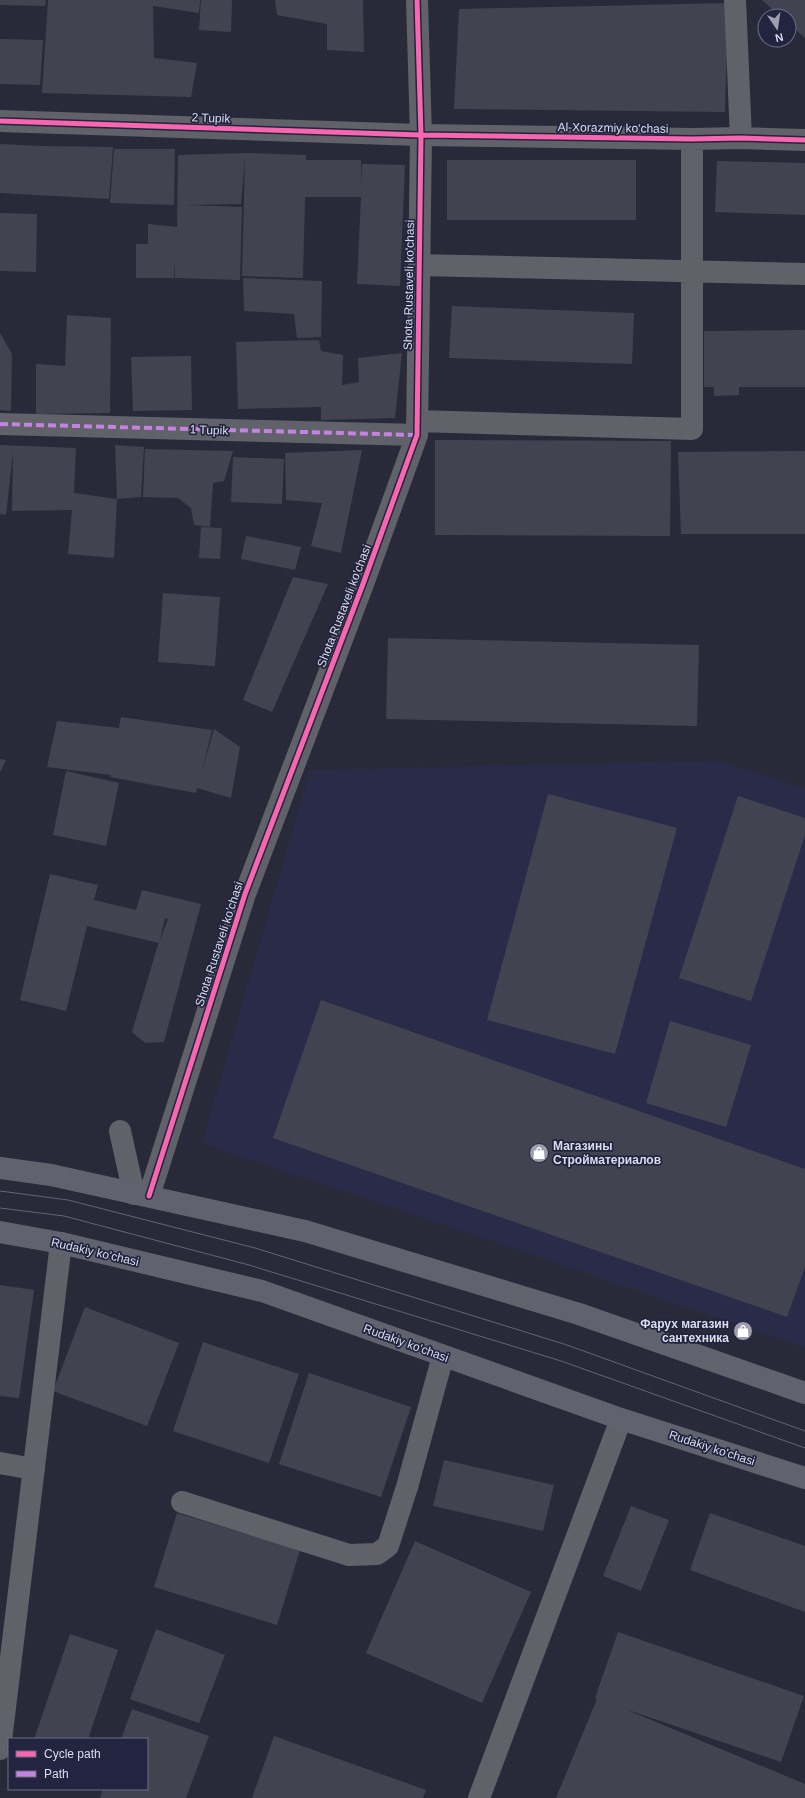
<svg xmlns="http://www.w3.org/2000/svg" width="805" height="1798" viewBox="0 0 805 1798" font-family="Arial,sans-serif">
  <rect width="100%" height="100%" fill="#292a39"/>
  <path fill="#2a2b49" d="M 717,761 L 805,788 L 805,1347 L 202,1143 L 310,770 Z"/>
  <path fill="#424350" d="M 0,0 L 46,0 L 45,6 L 0,5 Z
    M 48,0 L 200,0 L 199,13 L 153,6 L 154,58 L 197,63 L 191,97 L 42,93 Z
    M 201,0 L 232,0 L 231,32 L 199,30 Z
    M 275,0 L 363,0 L 364,52 L 327,50 L 327,24 L 277,15 Z
    M 762,0 L 805,0 L 805,38 L 789,24 L 789,16 L 780,16 Z
    M 728,3 L 725,112 L 454,109 L 459,9 Z
    M 0,39 L 43,40 L 40,85 L 0,84 Z
    M 0,144 L 41,146 L 113,147 L 109,199 L 0,193 Z
    M 114,149 L 175,149 L 174,205 L 110,203 Z
    M 246,153 L 306,155 L 306,160 L 361,160 L 361,186 L 362,164 L 405,165 L 400,286 L 357,284 L 361,197 L 305,197 L 303,278 L 242,276 L 245,158 L 241,204 L 186,205 L 242,207 L 240,280 L 175,278 L 175,258 L 174,278 L 136,278 L 136,244 L 148,244 L 148,224 L 177,227 L 178,155 Z
    M 447,160 L 636,160 L 636,220 L 447,220 Z
    M 717,161 L 805,163 L 805,215 L 715,212 Z
    M 0,213 L 37,214 L 36,272 L 0,271 Z
    M 243,278 L 322,281 L 321,337 L 297,338 L 294,314 L 244,311 Z
    M 452,306 L 634,313 L 632,364 L 449,358 Z
    M 67,315 L 111,318 L 110,413 L 36,414 L 36,364 L 65,366 Z
    M 805,330 L 805,387 L 739,387 L 739,395 L 714,396 L 714,387 L 704,387 L 704,331 Z
    M 0,333 L 12,354 L 11,411 L 0,410 Z
    M 319,340 L 321,351 L 343,355 L 342,385 L 359,382 L 358,358 L 402,353 L 395,418 L 321,420 L 321,407 L 238,409 L 236,342 Z
    M 191,356 L 192,410 L 133,411 L 131,357 Z
    M 435,440 L 671,441 L 670,536 L 435,535 Z
    M 0,445 L 76,448 L 74,493 L 117,499 L 114,558 L 68,554 L 72,510 L 12,511 L 13,452 L 6,515 L 0,514 Z
    M 115,445 L 144,447 L 141,497 L 117,499 Z
    M 145,449 L 233,451 L 224,481 L 213,483 L 210,527 L 194,525 L 191,508 L 178,498 L 143,497 Z
    M 362,450 L 341,553 L 311,546 L 322,503 L 286,500 L 285,453 Z
    M 805,451 L 805,534 L 681,534 L 678,452 Z
    M 233,457 L 284,459 L 282,504 L 231,502 Z
    M 201,527 L 222,528 L 220,559 L 199,558 Z
    M 246,536 L 301,547 L 295,570 L 241,559 Z
    M 293,577 L 328,584 L 272,712 L 243,700 Z
    M 163,593 L 220,597 L 215,666 L 158,662 Z
    M 388,638 L 699,645 L 697,726 L 386,719 Z
    M 121,717 L 212,730 L 201,775 L 214,729 L 240,747 L 231,798 L 197,788 L 196,793 L 110,777 L 111,775 L 47,767 L 57,721 L 119,728 Z
    M 0,759 L 6,760 L 0,772 Z
    M 66,771 L 119,783 L 106,846 L 53,835 Z
    M 548,794 L 677,828 L 615,1054 L 487,1020 Z
    M 738,796 L 805,818 L 805,835 L 751,1001 L 679,978 Z
    M 50,874 L 98,885 L 94,900 L 136,910 L 142,890 L 201,904 L 164,1042 L 145,1043 L 132,1032 L 157,948 L 168,919 L 165,918 L 159,943 L 87,926 L 66,1011 L 20,1000 Z
    M 321,1000 L 805,1169 L 805,1267 L 787,1317 L 273,1138 Z
    M 670,1021 L 751,1045 L 726,1127 L 646,1103 Z
    M 0,1285 L 34,1290 L 19,1398 L 0,1396 Z
    M 85,1307 L 179,1343 L 147,1426 L 53,1391 Z
    M 203,1342 L 299,1374 L 269,1463 L 173,1431 Z
    M 309,1373 L 411,1407 L 381,1497 L 279,1464 Z
    M 444,1460 L 554,1485 L 543,1531 L 433,1506 Z
    M 631,1506 L 669,1520 L 641,1591 L 603,1576 Z
    M 177,1513 L 300,1550 L 277,1625 L 154,1587 Z
    M 710,1513 L 805,1546 L 805,1612 L 690,1570 Z
    M 415,1541 L 531,1592 L 482,1703 L 366,1653 Z
    M 156,1629 L 225,1655 L 199,1723 L 130,1699 Z
    M 618,1632 L 804,1696 L 781,1762 L 625,1709 L 805,1784 L 805,1798 L 556,1798 L 597,1699 L 595,1698 Z
    M 70,1634 L 118,1650 L 88,1739 L 34,1739 Z
    M 132,1709 L 209,1736 L 186,1798 L 100,1798 L 103,1789 L 147,1789 L 147,1739 L 121,1739 Z
    M 274,1736 L 426,1790 L 423,1798 L 252,1798 Z"/>
  <g fill="none" stroke-linecap="round" stroke-linejoin="round">
    <path stroke="#606169" stroke-width="22" d="M 735,0 L 741,138
      M 0,121 L 421,135 L 692,139 L 741,138 L 805,140
      M 419,265 L 805,274
      M 417,421 L 692,429 L 692,139
      M 0,424 L 417,435
      M 120,1131 L 134,1194
      M 149,1196 L 245,894 L 363,584 L 417,435 L 421,135 L 417,0
      M 0,1463 L 34,1469
      M 182,1502 L 349,1555 L 377,1554 L 388,1546 L 407,1487 L 443,1356
      M 0,1749 L 61,1243
      M 479,1798 L 621,1419"/>
    <path stroke="#60626d" stroke-width="22" d="M 0,1168 L 51,1175 L 305,1231 L 579,1314 L 805,1393
      M 0,1232 L 61,1243 L 262,1291 L 621,1419 L 805,1478"/>
    <path stroke="#64656e" stroke-width="1" d="M 0,1191 L 68,1200 L 255,1248 L 567,1345 L 805,1431
      M 0,1208 L 64,1216 L 249,1265 L 561,1361 L 805,1448"/>
    <path stroke="#c483df" stroke-width="4" stroke-dasharray="8 4" stroke-linecap="butt" d="M 0,424 L 417,435"/>
    <defs>
      <path id="cycleway" d="M 0,121 L 421,135 L 692,139 L 741,138 L 805,140
        M 149,1196 L 245,894 L 363,584 L 417,435 L 421,135 L 417,0"/>
    </defs>
    <use href="#cycleway" stroke="#23243f" stroke-width="8"/>
    <use href="#cycleway" stroke="#f766af" stroke-width="5"/>
  </g>
  <defs>
    <symbol id="shop-disc" viewBox="-11 -11 22 22"><circle r="9.5" fill="#9d9eaf" stroke="#23243f"/><path d="M-5-2.5h2.3a2.7 3.5 0 0 1 5.4 0H5L5.5 6h-11ZM-1.5-2.5h3a1.5 2.3 0 0 0-3 0Z" fill="#fff"/></symbol>
  </defs>
  <g fill-rule="evenodd">
    <use href="#shop-disc" x="528" y="1142" width="22" height="22"/>
    <use href="#shop-disc" x="732" y="1320" width="22" height="22"/>
  </g>
  <g text-anchor="middle" dominant-baseline="central" stroke-width="3.5" stroke-linejoin="round" paint-order="stroke">
    <g font-size="12" fill="#dbddef" stroke="#23243f">
      <text transform="translate(211 118) rotate(2)">2 Tupik</text>
      <text transform="translate(613 128) rotate(1)">Al-Xorazmiy ko'chasi</text>
      <text transform="translate(409 285) rotate(-89)">Shota Rustaveli ko'chasi</text>
      <text transform="translate(209 430) rotate(2)">1 Tupik</text>
      <text transform="translate(344 606) rotate(-69)">Shota Rustaveli ko'chasi</text>
      <text transform="translate(219 944) rotate(-72)">Shota Rustaveli ko'chasi</text>
      <text transform="translate(95 1252) rotate(13)">Rudakiy ko'chasi</text>
      <text transform="translate(406 1343) rotate(20)">Rudakiy ko'chasi</text>
      <text transform="translate(712 1448) rotate(18)">Rudakiy ko'chasi</text>
    </g>
    <g font-size="12" font-weight="bold" fill="#dbddef" stroke="#23243f" text-anchor="start">
      <text x="553" y="1146">Магазины<tspan x="553" dy="14">Стройматериалов</tspan></text>
      <text x="729" y="1324" text-anchor="end">Фарух магазин<tspan x="729" dy="14">сантехника</tspan></text>
    </g>
  </g>
  <rect x="8" y="1738" width="140" height="52" fill="#23243f" stroke="#6d6e85"/>
  <rect x="16" y="1751" width="20" height="6" fill="#f766af" stroke="#6d6e85"/>
  <text x="44" y="1758" font-size="12" fill="#dbddef">Cycle path</text>
  <rect x="16" y="1771" width="20" height="6" fill="#c483df" stroke="#6d6e85"/>
  <text x="44" y="1778" font-size="12" fill="#dbddef">Path</text>
  <g transform="translate(777 28) rotate(167)"><circle r="19" fill="#23243f" stroke="#6d6e85"/>
  <path d="M0-3L7 15L0 10L-7 15Z" fill="#9d9eaf"/>
  <text y="-6" font-size="11" font-weight="bold" text-anchor="middle" fill="#dbddef">N</text>
  </g>
</svg>
